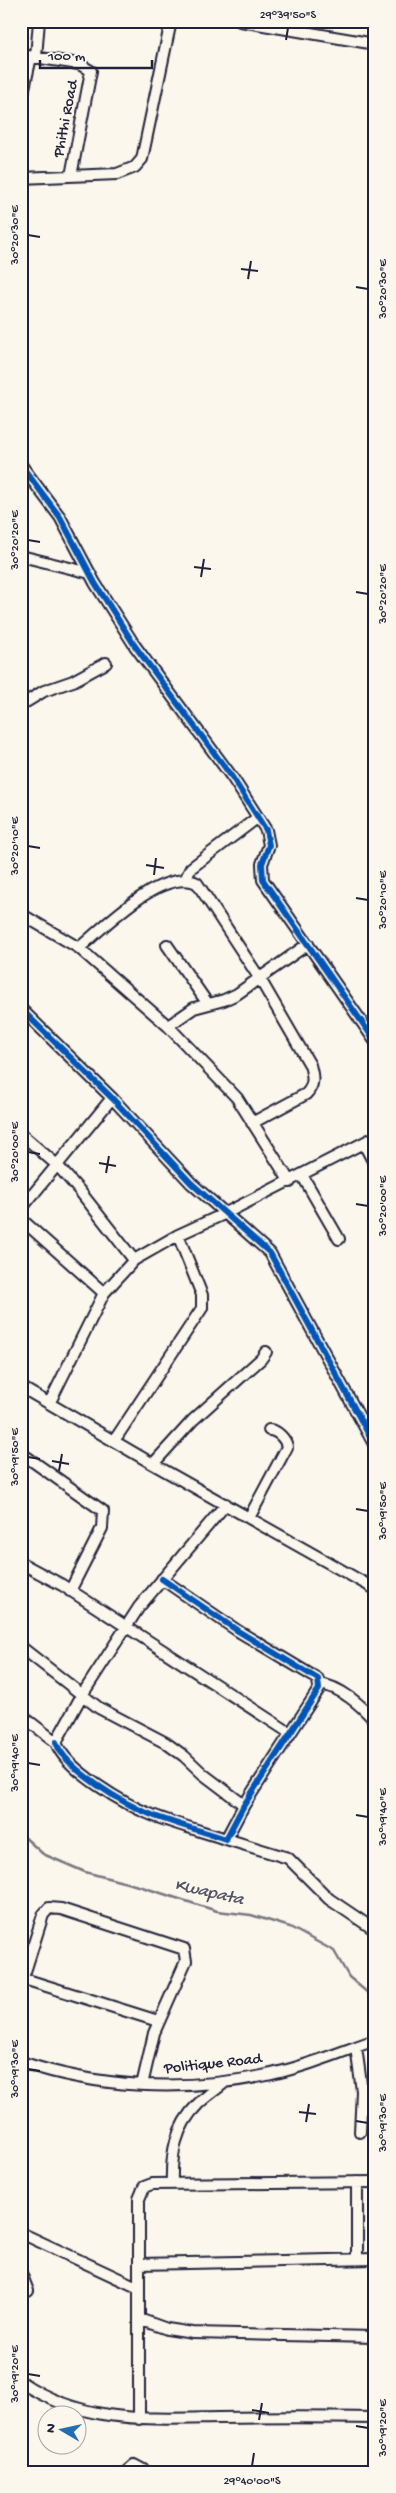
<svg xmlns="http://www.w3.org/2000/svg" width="396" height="2493" viewBox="0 0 396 2493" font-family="'Gochi Hand',sans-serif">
  <rect width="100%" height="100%" fill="#fbf7ec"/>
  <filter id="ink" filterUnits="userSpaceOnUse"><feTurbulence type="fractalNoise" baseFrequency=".02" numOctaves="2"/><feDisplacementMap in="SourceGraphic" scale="10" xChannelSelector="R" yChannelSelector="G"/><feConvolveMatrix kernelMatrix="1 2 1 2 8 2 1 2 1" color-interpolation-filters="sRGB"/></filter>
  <g filter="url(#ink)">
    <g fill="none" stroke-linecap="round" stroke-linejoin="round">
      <path stroke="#787681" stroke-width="2.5" d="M 21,1834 L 43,1854 L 85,1872 L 142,1887 L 217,1911 L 251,1915 L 290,1927 L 334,1951 L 349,1977 L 375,1999"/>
      <defs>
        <path id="minor" d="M 240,21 L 375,44
          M 21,55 L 79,64 L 91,71 L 71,176
          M 36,57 L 39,21
          M 21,102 L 31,57
          M 21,178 L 117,174 L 135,167 L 142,159 L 171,21
          M 21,465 L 60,517 L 95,583 L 135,646 L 232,777 L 266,830 L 269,845 L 262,864 L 263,880 L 375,1041
          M 21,556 L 90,573
          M 21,705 L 44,691 L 73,681 L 106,663
          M 185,880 L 191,868 L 257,818
          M 21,914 L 79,948 L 168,1026 L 237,1098 L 290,1182
          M 167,945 L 208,1004
          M 79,948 C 104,927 162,867 197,883 L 260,979 L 310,1065 C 313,1076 315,1085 306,1094 L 252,1123
          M 21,1009 L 112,1098 L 191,1183 L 270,1253 L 375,1446
          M 168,1026 L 194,1008 L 224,1000 L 237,994 L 308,944
          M 21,1134 L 57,1165 L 79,1190 L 134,1260
          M 364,1144 L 375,1165
          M 302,1175 L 339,1239
          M 21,1209 L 112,1098
          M 21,1219 L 104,1293
          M 21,1387 L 153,1464 L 375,1589
          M 50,1402 L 104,1293 L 134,1260 L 178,1235 L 224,1214 L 375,1137
          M 114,1441 L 202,1308 L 202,1295 L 178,1235
          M 21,1453 L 103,1511 L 102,1528 L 70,1591
          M 153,1464 L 193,1420 L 261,1359 L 266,1352
          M 249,1518 L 287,1447 C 286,1439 277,1430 269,1430
          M 21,1563 L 62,1585 L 290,1733
          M 21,1647 L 99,1708 L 166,1743 L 184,1756 L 203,1774 L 244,1805
          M 319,1684 C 340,1686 362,1706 375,1721
          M 21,1715 L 56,1742 L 82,1695 L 139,1607 L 226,1504
          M 56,1742 C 65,1770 126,1805 152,1815 C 176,1824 201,1831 226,1839 L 244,1805 L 319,1689 L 318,1679 L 238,1631 L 162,1579
          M 226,1839 L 288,1858 L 329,1899 L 375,1930
          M 21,1978 L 158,2021
          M 23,1978 L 43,1915 L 49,1908 L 61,1909 L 184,1949 L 186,1961 L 154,2033 L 142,2085
          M 356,2047 L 362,2091 L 360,2132
          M 21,2062 C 98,2088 182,2092 262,2076 C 300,2069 338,2053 375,2040
          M 357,2182 L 357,2259
          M 172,2184 C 171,2154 175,2127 198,2104 C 206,2096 216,2090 225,2082
          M 21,2233 L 139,2288
          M 139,2264 L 375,2259
          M 21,2273 L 28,2291
          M 139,2319 L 167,2329 L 193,2333 L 375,2337
          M 21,2382 C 83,2424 149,2419 219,2418 C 271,2417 323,2417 375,2418
          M 139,2419 L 139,2199 L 144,2187 L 152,2184 L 375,2182
          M 126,2472 L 134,2465 L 147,2472"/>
      </defs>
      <use href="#minor" stroke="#22223b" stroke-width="14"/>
      <use href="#minor" stroke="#fbf7ec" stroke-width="10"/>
      <defs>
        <path id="cycleway" d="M 21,465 L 60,517 L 95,583 L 135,646 L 232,777 L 266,830 L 269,845 L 262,864 L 263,880 L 375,1041
          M 21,1009 L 112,1098 L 191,1183 L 270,1253 L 375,1446
          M 56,1742 C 65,1770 126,1805 152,1815 C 176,1824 201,1831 226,1839 L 244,1805 L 319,1689 L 318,1679 L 238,1631 L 162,1579"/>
      </defs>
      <use href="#cycleway" stroke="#fbf7ec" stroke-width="9"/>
      <use href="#cycleway" stroke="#0057b8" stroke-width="6"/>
    </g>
  </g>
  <path fill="none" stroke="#22223b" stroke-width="2" d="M 286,40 L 288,28M 28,235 L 40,237M 241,269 L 258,271M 248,279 L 251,261M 356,287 L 368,289M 28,540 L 40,542M 194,567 L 211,569M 201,577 L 204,559M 356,592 L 368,594M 28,846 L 40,848M 146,865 L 164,868M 154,875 L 156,858M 356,898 L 368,900M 28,1152 L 40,1154M 99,1163 L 116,1166M 106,1173 L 109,1156M 356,1204 L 368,1206M 28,1457 L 40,1459M 52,1461 L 69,1464M 59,1471 L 62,1454M 356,1509 L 368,1511M 28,1763 L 40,1765M 356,1815 L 368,1817M 28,2069 L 40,2071M 299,2112 L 316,2114M 356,2121 L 368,2123M 306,2122 L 309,2104M 28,2374 L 40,2376M 252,2410 L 269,2413M 259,2420 L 262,2403M 356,2426 L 368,2428M 252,2466 L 254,2453"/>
  <g text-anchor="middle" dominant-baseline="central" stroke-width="5" stroke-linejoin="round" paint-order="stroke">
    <g font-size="16" fill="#22223b" stroke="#fbf7ec">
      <text transform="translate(67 119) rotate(-79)">Phithi Road</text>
      <text transform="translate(213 2065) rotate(-6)">Politique Road</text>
    </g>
    <g font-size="18" font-style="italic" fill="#545364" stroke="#fbf7ec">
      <text transform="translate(209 1893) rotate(13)">Kwapata</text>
    </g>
  </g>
  <rect width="396" height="2493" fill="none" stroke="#fbf7ec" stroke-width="55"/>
  <g transform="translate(62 2430) rotate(279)"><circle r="24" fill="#fbf7ec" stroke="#a4a2a5"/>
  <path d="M0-4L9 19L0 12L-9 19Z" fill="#1f6fb2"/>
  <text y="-8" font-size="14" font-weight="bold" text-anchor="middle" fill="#22223b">N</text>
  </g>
  <path d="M40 60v8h112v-8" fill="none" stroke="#22223b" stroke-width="2.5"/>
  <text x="48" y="60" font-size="15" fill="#22223b" stroke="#fbf7ec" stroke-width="4" paint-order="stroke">100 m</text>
  <rect x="28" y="28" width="340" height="2438" fill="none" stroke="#22223b" stroke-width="2"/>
  <g font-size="12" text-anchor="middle" fill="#22223b">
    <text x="288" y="18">29°39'50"S</text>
    <text transform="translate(14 235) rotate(-90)" y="4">30°20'30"E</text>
    <text transform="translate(382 289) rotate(-90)" y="4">30°20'30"E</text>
    <text transform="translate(14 540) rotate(-90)" y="4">30°20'20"E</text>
    <text transform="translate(382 594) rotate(-90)" y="4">30°20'20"E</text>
    <text transform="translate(14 846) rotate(-90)" y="4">30°20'10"E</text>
    <text transform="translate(382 900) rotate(-90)" y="4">30°20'10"E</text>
    <text transform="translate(14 1152) rotate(-90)" y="4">30°20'00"E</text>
    <text transform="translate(382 1206) rotate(-90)" y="4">30°20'00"E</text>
    <text transform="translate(14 1457) rotate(-90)" y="4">30°19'50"E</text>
    <text transform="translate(382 1511) rotate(-90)" y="4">30°19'50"E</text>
    <text transform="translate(14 1763) rotate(-90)" y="4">30°19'40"E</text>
    <text transform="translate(382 1817) rotate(-90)" y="4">30°19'40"E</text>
    <text transform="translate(14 2069) rotate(-90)" y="4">30°19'30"E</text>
    <text transform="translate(382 2123) rotate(-90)" y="4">30°19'30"E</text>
    <text transform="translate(14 2374) rotate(-90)" y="4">30°19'20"E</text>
    <text transform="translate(382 2428) rotate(-90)" y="4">30°19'20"E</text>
    <text x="252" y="2484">29°40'00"S</text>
  </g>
</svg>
